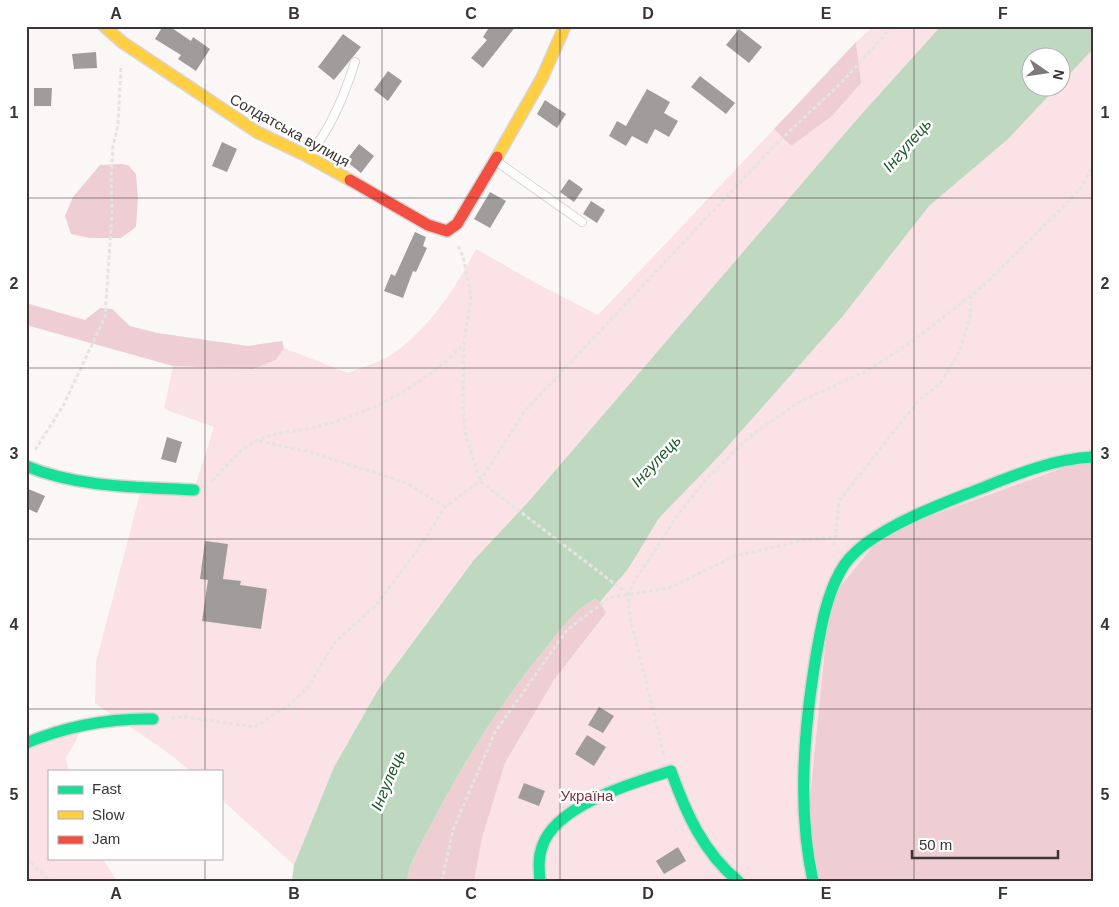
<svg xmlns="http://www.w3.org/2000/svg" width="1119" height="907" viewBox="0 0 1119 907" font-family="Arial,sans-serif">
  <rect width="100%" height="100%" fill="#fcf7f7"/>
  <path fill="#fbe2e6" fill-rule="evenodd" d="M 874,26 L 941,26 L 768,224 L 693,340 L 473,561 L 379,688 L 334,767 L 294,865 L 221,799 L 221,771 L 190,771 C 160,744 126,726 95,703 L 96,662 L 142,486 L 194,490 L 214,427 L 164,409 L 173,366 L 253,369 L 276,360 L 284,348 L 348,373 C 361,367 379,363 391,355 C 429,329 455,289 476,249 L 536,283 L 598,315 L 774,129 L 791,146 L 858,57 L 856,42 Z
    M 1093,26 L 1093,457 L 813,881 L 474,881 L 482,838 L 505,763 L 554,680 L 606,613 L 600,602 L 620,579 L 605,570 L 931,184 L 1051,32 ZM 1032,58 L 1062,58 L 1062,88 L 1032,88 Z
    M 79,725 L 77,739 L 66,758 L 69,771 L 49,771 L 49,858 L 102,858 L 117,881 L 26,881 L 26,743 Z"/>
  <path fill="#eeced2" d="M 856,42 L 861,83 L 832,116 L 791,146 L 774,129 Z
    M 122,164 L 128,165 L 136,174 L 138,199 L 136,227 L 121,238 L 90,238 L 71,234 L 65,216 L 73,197 L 100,165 Z
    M 26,303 L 85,320 L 100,308 L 112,309 L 130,326 L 157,333 L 248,346 L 282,341 L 284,348 L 276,360 L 253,369 L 173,366 L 26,325 Z
    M 1093,457 L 1093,881 L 813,881 L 806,840 L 830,599 L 884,533 Z
    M 595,599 L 600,602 L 606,613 L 554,680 L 505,763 L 482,838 L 474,881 L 407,881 L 410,866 C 448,789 491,713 547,647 C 563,627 572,612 595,599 Z"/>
  <path fill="#bed9c0" d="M 941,26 L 1093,26 L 1093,49 L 1062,82 L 1062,58 L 1032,58 L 1032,88 L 1056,88 L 1008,139 L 929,206 L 842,317 L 720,455 L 659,518 L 628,569 L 600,602 L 595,599 C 572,612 563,627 547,647 C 491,713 448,789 410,866 L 407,881 L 292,881 L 294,865 L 334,767 L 379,688 L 473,561 L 530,500 L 859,117 Z"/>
  <path fill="#a19c9c" d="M 163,26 L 169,26 L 191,41 L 193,37 L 210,49 L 196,71 L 178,59 L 181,55 L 155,39 Z
    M 490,26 L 516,26 L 483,68 L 471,58 L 487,40 L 483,37 Z
    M 739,29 L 762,47 L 749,63 L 726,45 Z
    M 343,34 L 361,47 L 334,80 L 318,67 Z
    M 96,52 L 97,68 L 74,69 L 72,54 Z
    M 388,71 L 402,81 L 388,101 L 374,90 Z
    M 700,76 L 735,103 L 726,114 L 691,87 Z
    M 34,88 L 52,88 L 51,106 L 34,106 Z
    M 647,89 L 670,102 L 664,113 L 678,121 L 669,137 L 655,129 L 647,144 L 632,136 L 626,146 L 609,136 L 617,121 L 626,126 Z
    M 545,100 L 566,114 L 557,128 L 537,114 Z
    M 222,142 L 237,149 L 227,172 L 212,166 Z
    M 359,144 L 374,156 L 361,173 L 346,161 Z
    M 569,179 L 583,189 L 574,202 L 560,192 Z
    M 490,192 L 506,201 L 490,228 L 474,219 Z
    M 591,201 L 605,210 L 597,223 L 583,214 Z
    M 415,232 L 426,237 L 423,246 L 427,248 L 416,272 L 413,271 L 403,298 L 384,291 L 391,274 L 395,276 Z
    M 167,437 L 182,442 L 176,463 L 161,459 Z
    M 26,488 L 45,496 L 37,513 L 26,508 Z
    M 205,541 L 228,544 L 223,579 L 241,581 L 240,585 L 267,589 L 261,629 L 202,621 L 208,580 L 200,579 Z
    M 599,707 L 614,716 L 603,733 L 588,725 Z
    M 587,735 L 606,747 L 594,766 L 575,754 Z
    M 524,783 L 545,791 L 539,806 L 518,798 Z
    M 678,847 L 686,861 L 664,874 L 656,861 Z"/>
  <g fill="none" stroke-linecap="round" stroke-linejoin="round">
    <defs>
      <path id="lane" d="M 308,156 C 331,129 344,96 355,62
        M 496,161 L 582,222"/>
      <path id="fast" d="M 26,466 C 79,488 138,487 194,490
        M 26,743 C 67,726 108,718 153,719
        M 540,881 C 539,869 538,858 542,847 C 555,805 633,783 671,771 C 686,813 703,852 738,881
        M 813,881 C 797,808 804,729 816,656 C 821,628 826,597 840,572 C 845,562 856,551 865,544 C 898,520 939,505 977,490 C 1015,475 1052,459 1093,457"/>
      <path id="slow" d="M 104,26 L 122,42 L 257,132 L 307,156 L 350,180
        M 497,157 L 542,78 L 565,26"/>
      <path id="jam" d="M 350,180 L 428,225 L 447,231 L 457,224 L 497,157"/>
    </defs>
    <use href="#lane" stroke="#d9d4d5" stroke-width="10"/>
    <use href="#fast" stroke="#d9d4d5" stroke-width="14"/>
    <use href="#slow" stroke="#d9d4d5" stroke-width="14"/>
    <use href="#jam" stroke="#d9d4d5" stroke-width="14"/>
    <path stroke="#e5e3e3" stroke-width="3" stroke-dasharray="4 2.5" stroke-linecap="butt" d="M 458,246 L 463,256 L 471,296 L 464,343 L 463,410 L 466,436 L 480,481 L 628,594
      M 259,441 L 310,452 L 407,483 L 445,507
      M 35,450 L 63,406 L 105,317 L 112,213 L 111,176 L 113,146 L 118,125 L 121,65
      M 212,481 C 225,468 240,448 257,440 C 278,431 305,431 328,424 C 379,409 427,382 464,344
      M 834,546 L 839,501 L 919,400 L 940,384 L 959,352 L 970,318 L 971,296
      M 171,718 L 186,717 L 255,727 L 289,705 L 308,687 L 335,642 L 376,605 L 417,551 L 445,507 L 480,481 L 525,411 L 775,145 L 839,85 L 893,26
      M 664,754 L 630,618 L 628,595 L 634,582 L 679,513 L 710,475 L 748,438 L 799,402 L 867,371 L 917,338 L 984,285 L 1079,191 L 1093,166
      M 26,858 L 50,881
      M 442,881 L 453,830 L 495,732 L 567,630 L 609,598 L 669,588 L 735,556 L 805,540 L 842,536"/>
    <use href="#lane" stroke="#fffefe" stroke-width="8"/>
    <use href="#fast" stroke="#16e098" stroke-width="11"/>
    <use href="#slow" stroke="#ffcf43" stroke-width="11"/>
    <use href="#jam" stroke="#f24e42" stroke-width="11"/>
  </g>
  <path fill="none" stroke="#3a3435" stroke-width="1" stroke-opacity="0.55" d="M 205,26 L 205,771M 382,26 L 382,881M 560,26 L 560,881M 737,26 L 737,881M 914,26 L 914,881M 26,198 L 1093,198M 26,368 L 1093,368M 26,539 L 1093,539M 26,709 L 1093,709M 205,858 L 205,881"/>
  <g text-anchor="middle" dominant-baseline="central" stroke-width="5" stroke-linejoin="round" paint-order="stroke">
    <g font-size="15" fill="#3a3435" stroke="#fff">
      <text transform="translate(290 130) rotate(29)">Солдатська вулиця</text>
    </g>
    <g font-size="15" fill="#7a3645" stroke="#fff">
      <text x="587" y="795">Україна</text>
    </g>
    <g font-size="16" font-style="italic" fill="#1d582a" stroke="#fff">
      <text transform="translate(907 145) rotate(-49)">Інгулець</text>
      <text transform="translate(656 461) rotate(-47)">Інгулець</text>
      <text transform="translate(388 780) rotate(-67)">Інгулець</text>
    </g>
  </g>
  <rect width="1119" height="907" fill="none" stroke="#ffffff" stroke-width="55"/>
  <rect x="48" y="770" width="175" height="90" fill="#ffffff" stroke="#b0aeae"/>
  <rect x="58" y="786" width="25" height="8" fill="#16e098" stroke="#b0aeae"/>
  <text x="92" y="794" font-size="15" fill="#3a3435">Fast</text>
  <rect x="58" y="811" width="25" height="8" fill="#ffcf43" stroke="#b0aeae"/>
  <text x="92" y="820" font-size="15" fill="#3a3435">Slow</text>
  <rect x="58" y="836" width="25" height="8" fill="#f24e42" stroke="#b0aeae"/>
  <text x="92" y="844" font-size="15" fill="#3a3435">Jam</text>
  <g transform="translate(1046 72) rotate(103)"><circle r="24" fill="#ffffff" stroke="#b0aeae"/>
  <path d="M0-4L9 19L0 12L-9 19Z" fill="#7e7879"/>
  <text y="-8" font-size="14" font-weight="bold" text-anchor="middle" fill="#3a3435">N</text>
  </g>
  <path d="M912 850v8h146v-8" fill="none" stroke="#3a3435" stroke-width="2.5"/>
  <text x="919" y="850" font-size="15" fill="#3a3435" stroke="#ffffff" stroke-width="4" paint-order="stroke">50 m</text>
  <rect x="28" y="28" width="1064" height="852" fill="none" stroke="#3a3435" stroke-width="2"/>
  <g font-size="16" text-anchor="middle" font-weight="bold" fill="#3a3435">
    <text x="116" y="19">A</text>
    <text x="294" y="19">B</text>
    <text x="471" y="19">C</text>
    <text x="648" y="19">D</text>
    <text x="826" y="19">E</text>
    <text x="1003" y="19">F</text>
    <text x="14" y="118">1</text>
    <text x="1105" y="118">1</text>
    <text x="14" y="289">2</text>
    <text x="1105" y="289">2</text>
    <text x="14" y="459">3</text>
    <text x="1105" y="459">3</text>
    <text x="14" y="630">4</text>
    <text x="1105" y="630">4</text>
    <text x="14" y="800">5</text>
    <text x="1105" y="800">5</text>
    <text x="116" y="899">A</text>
    <text x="294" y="899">B</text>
    <text x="471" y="899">C</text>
    <text x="648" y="899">D</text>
    <text x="826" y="899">E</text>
    <text x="1003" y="899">F</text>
  </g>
</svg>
